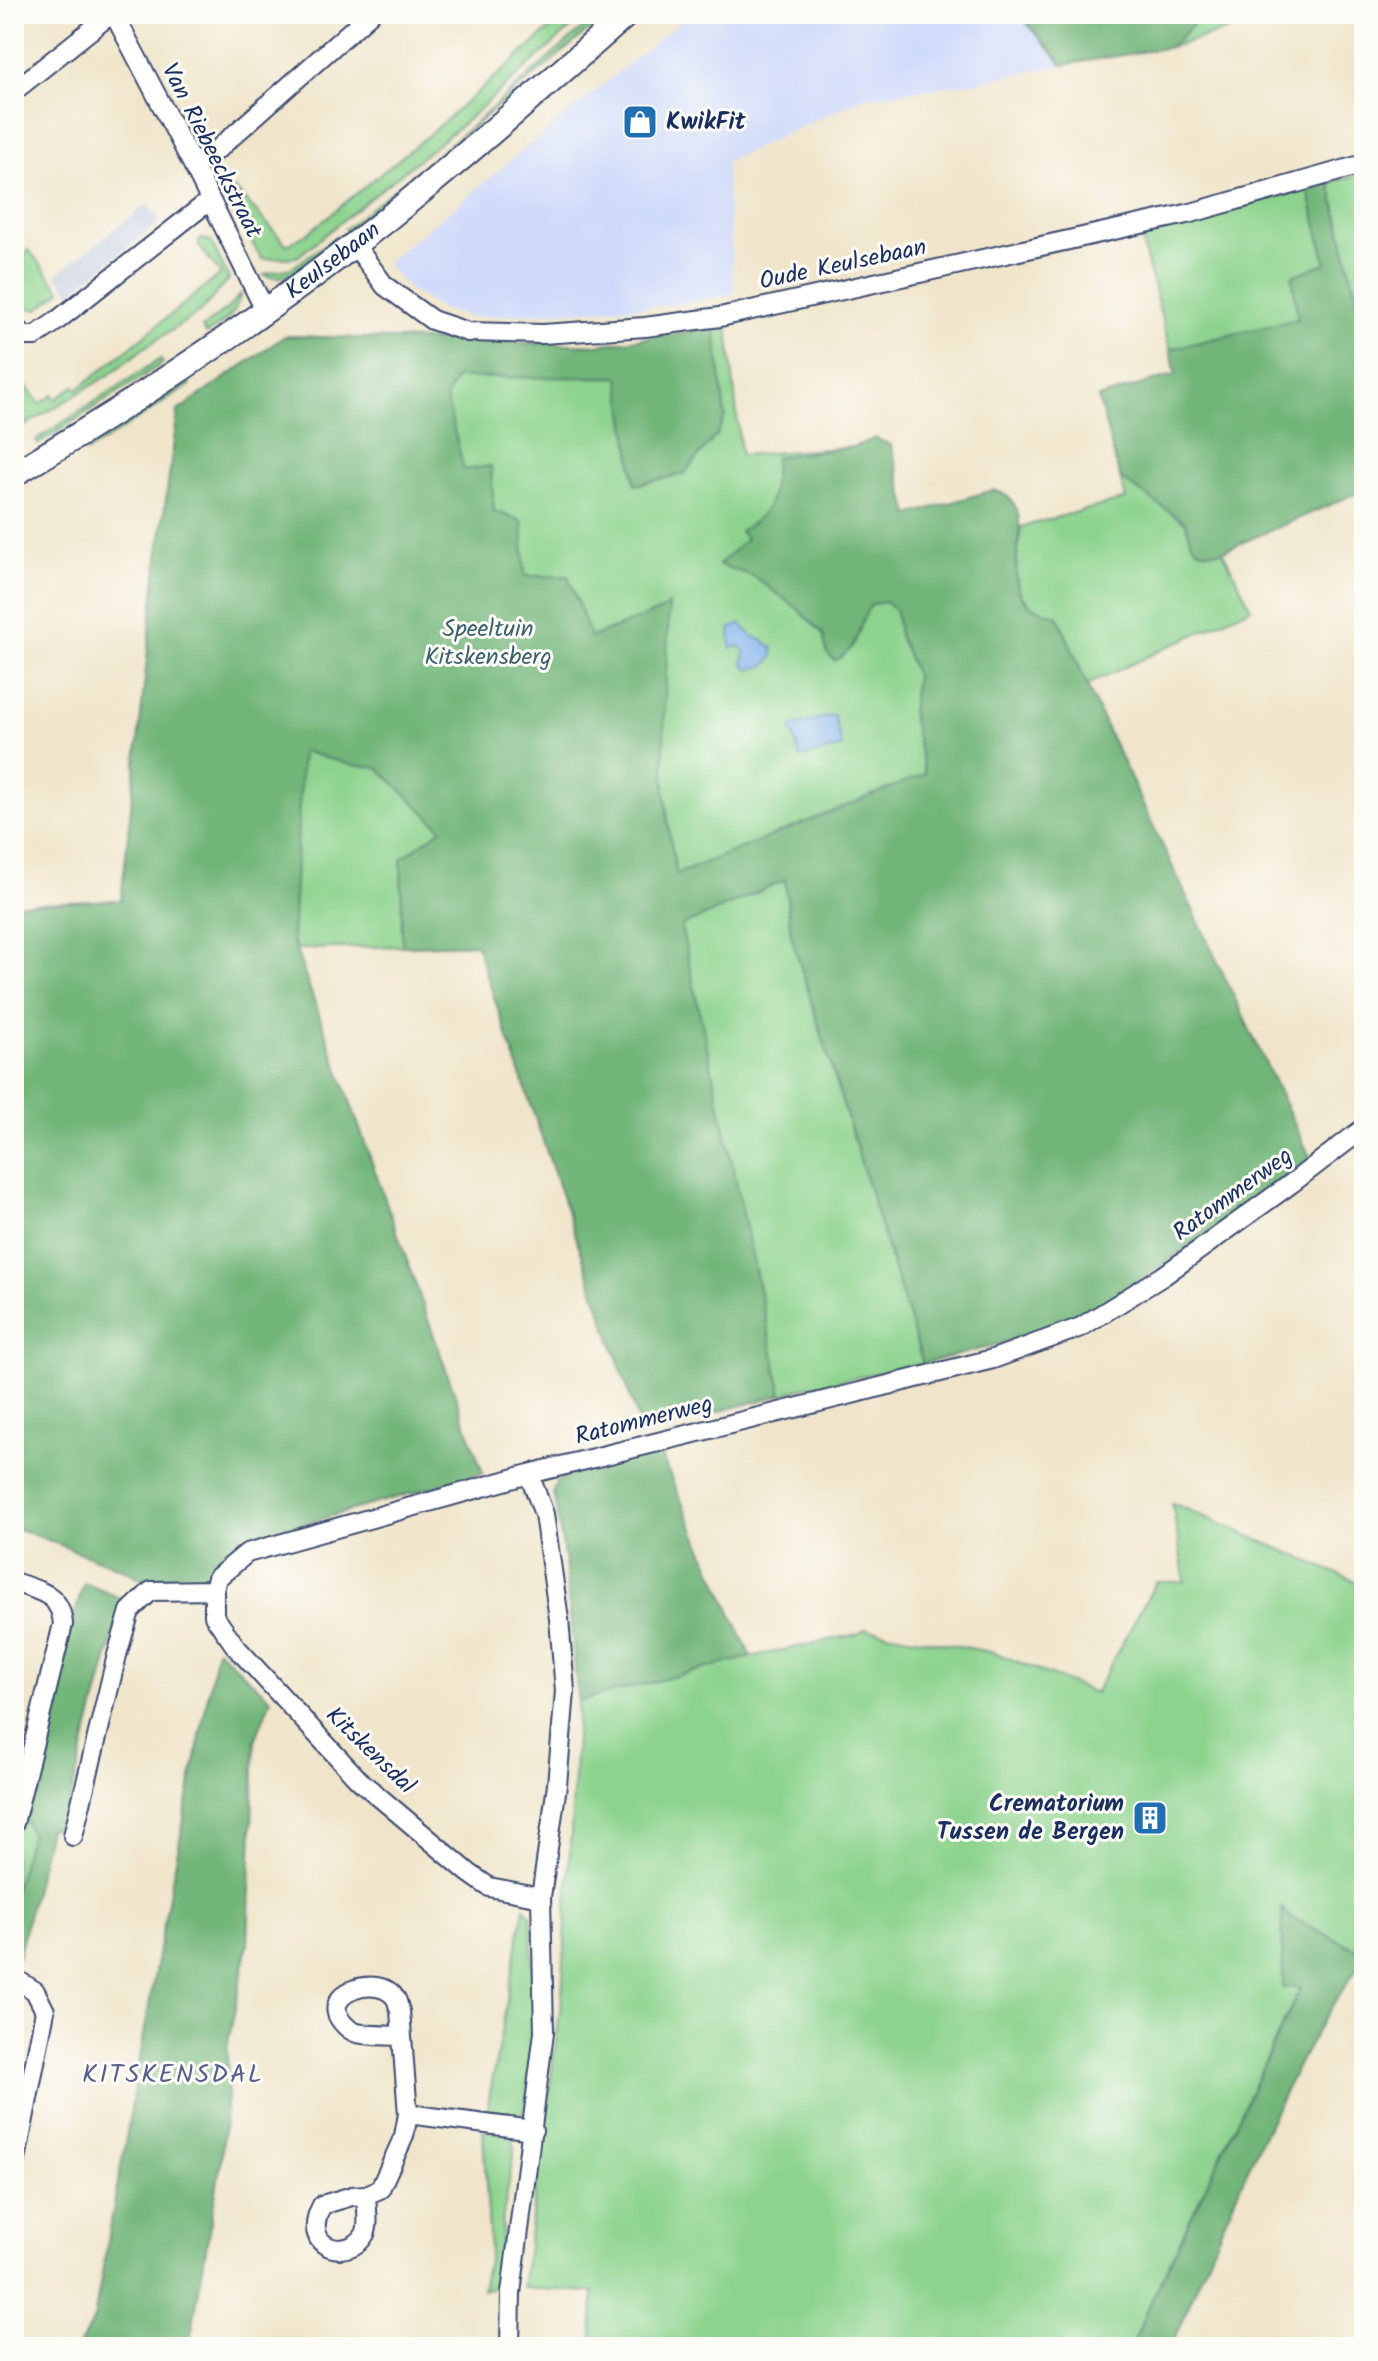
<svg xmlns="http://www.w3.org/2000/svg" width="1378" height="2361" viewBox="0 0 1378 2361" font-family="Kalam,sans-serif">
  <rect width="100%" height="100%" fill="#fdfcf7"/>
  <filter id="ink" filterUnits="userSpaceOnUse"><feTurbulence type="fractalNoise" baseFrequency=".0125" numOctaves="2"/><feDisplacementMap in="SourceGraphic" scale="16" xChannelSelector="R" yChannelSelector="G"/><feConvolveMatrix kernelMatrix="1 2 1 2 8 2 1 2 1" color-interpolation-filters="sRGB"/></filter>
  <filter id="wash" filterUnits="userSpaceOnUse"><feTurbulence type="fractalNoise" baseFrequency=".006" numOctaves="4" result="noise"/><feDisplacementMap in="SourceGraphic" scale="32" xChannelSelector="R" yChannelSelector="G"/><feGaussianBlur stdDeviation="1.8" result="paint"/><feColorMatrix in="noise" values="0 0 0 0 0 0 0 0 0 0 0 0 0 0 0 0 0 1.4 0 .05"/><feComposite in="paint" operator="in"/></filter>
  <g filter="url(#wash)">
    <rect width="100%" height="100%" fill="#f0e5ca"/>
    <path fill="#cfdafa" d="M 689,14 L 1019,14 L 1063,65 L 977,82 L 863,98 L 725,162 L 734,294 L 673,305 L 471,317 L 444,310 L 411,291 L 393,272 L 386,263 Z"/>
    <path fill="#bac4de" d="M 147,204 L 161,221 L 71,292 L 56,275 Z"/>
    <path fill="#8cd38d" stroke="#548176" stroke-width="2" d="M 567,14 L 587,14 L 465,122 L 297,257 L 262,259 L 224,196 L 235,189 L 287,245 L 308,233 L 438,127 Z
      M 599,14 L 608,14 L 347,232 L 345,229 L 473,125 Z
      M 1204,14 L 1284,14 L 1170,47 Z
      M 1364,173 L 1364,330 L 1330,183 Z
      M 1308,189 L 1326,263 L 1299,319 L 1170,349 L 1139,231 Z
      M 335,237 L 338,240 C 318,255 290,286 264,275 L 268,273 L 292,268 Z
      M 201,239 L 211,241 L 229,279 L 200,312 L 144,348 L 109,375 L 14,432 L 14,360 L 21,372 L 18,375 L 40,404 L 53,395 L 56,399 L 74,386 L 78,389 L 221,274 L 198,245 Z
      M 29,250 L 61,291 L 37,310 L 28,308 L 14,281 L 14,263 Z
      M 241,293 C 235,317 226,320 207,334 L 202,328 L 229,307 Z
      M 728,327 L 741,455 L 854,447 L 993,783 L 784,868 L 791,935 L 923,1364 L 798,1389 L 782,1395 L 680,926 L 621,940 L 297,949 L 288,932 L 178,411 L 285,336 L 598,345 Z
      M 160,359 L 163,363 L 38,444 L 36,440 Z
      M 189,382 L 190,385 L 87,452 L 86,448 Z
      M 1120,478 L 1186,523 L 1192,543 L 1208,552 L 1223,551 L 1251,608 L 1087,685 L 1058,616 C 1050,614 1040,612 1033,607 C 1007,591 1018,553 1021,527 L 1126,499 Z
      M 1172,1503 L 1364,1585 L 1364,1953 L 1286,1915 L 1283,1909 L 1283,1987 L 1301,1986 L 1146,2312 L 1132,2347 L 592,2347 L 594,2292 L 522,2288 L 562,1997 L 578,1701 L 736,1660 L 858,1634 L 866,1629 L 996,1653 L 1095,1693 L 1156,1582 L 1185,1582 Z
      M 25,1818 L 31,1835 L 14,1892 L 14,1836 Z
      M 524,1908 L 531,1915 L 535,2027 L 526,2106 L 520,2116 L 486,2115 Z
      M 483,2131 L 511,2134 L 515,2147 L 502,2221 L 498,2287 L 482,2289 L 490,2251 Z"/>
    <path fill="#71b578" stroke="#46726b" stroke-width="2" d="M 1019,14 L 1052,14 L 1059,22 L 1070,14 L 1088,14 L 1096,23 L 1135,14 L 1204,14 L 1170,47 L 1063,65 Z
      M 1330,183 L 1364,330 L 1364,490 L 1223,551 L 1208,552 L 1197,549 L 1192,543 L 1186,523 L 1120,478 L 1098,398 L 1176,374 L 1170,349 L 1298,319 L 1292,276 L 1326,263 L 1308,189 Z
      M 715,328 L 725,416 L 718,433 L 684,474 L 635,485 L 619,377 L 456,378 L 446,397 L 464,470 L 491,466 L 494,511 L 522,521 L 525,576 L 568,576 L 591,637 L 662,610 L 669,604 C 666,694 656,785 677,874 L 925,774 L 911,712 L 916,675 L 899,636 L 896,611 L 885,602 L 872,604 C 853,628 866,642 835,661 L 827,653 L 823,634 L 798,609 L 753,576 L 719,565 L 746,539 L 740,531 C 775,511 773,494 775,457 L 854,447 L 875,438 L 891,445 L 909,515 L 993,490 C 1043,503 1003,565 1021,595 C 1028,608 1046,612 1058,616 L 1092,697 L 1311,1159 L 1161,1266 L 1102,1304 L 1062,1322 L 1007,1342 L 923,1364 L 791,935 L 785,880 L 681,926 L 782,1395 L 642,1431 L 476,944 L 402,946 L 401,859 L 442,829 L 378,768 L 351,765 L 302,751 L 292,939 L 483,1473 L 239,1542 L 221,1555 L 203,1581 L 148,1583 L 127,1571 L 14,1527 L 14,904 L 121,900 L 158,557 L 178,411 L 285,336 L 598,345 Z
      M 659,1451 L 751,1657 L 578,1701 L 565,1560 L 553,1492 L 556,1482 L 566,1475 Z
      M 84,1583 L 123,1599 L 63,1826 L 49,1829 L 18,1958 L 14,1955 L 14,1892 L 31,1835 L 25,1818 L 51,1693 Z
      M 217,1649 L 271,1699 L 255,1741 L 248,1944 L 227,2048 L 228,2086 L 221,2162 L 189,2347 L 78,2347 L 94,2319 L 163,1927 Z
      M 1282,1907 L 1286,1915 L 1364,1953 L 1364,1958 C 1344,1989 1322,2019 1305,2052 C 1255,2147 1213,2247 1171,2347 L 1132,2347 L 1146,2312 L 1301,1987 L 1283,1988 Z"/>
    <path fill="#7db0ea" stroke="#4c70a4" stroke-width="2" d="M 740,624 L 752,636 L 764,641 L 773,648 L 773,657 L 766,665 L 749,670 L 743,663 L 745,651 L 739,646 L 731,648 L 730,629 Z
      M 834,715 L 842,747 L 800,758 L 791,727 Z"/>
  </g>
  <g filter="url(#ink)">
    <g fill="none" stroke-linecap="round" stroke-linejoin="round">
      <defs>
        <path id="minor" d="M 114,14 L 193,165 L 265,310
          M 14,91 L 111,14
          M 193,165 L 218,149 L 370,14
          M 354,244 L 385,286 L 432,320 L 468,332 L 543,334 L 645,327 L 720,317 L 1191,213 L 1364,164
          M 14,324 L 24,336 L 35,336 L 54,323 L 209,201
          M 14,1582 C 40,1592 60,1592 63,1624 L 14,1823
          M 214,1590 L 214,1616 L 236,1647 L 359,1780 L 469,1873 L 489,1887 L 541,1897
          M 73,1836 L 117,1655 L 130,1611 L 151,1591 L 214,1590 L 217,1578 L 247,1553 L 529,1474 L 993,1359 L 1081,1327 L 1163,1276 L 1292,1183 L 1364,1128
          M 14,1978 L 35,1991 L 45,2011 L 14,2170
          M 408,2114 L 533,2130
          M 366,2195 L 352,2196 L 322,2205 C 298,2251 351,2261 365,2234 C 370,2224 366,2207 366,2195 L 380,2189 L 404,2136 L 408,2114 L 400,2011 C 398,2007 398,2002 396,1999 C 380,1972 318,1993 342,2022 C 346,2027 350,2031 357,2033 C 370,2036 387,2035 401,2036
          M 510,2347 L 511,2293 L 544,2032 L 541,1897 L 557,1785 L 565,1691 L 559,1619 L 544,1514 L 529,1474"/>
        <g id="tertiary">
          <path id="s1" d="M 14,474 C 159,388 300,292 430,184 C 497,129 562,71 627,14"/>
        </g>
      </defs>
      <use href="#minor" stroke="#3b4a6e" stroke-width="22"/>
      <use href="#tertiary" stroke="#3b4a6e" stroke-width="28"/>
      <use href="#minor" stroke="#fff" stroke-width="18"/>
      <use href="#tertiary" stroke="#fff" stroke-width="24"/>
    </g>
  </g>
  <defs>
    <symbol id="shop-square" viewBox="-11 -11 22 22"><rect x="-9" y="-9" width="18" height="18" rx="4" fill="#1f6fb2" stroke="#fdfcf7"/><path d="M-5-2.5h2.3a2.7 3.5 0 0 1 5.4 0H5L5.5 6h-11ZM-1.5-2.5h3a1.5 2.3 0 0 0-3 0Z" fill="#fff"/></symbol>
    <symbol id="building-square" viewBox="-11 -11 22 22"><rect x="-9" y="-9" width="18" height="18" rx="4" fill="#1f6fb2" stroke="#fdfcf7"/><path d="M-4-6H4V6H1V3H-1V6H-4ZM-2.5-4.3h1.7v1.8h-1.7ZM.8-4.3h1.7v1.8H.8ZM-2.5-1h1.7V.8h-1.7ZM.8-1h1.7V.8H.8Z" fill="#fff"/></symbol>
  </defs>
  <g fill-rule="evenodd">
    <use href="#shop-square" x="620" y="102" width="40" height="40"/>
    <use href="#building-square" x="1130" y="1798" width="40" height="40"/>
  </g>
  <g text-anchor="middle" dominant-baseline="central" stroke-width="6" stroke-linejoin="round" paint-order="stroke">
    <g font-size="24" font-weight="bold" fill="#1b2f5e" stroke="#fdfcf7" text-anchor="start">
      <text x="666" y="122">KwikFit</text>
      <text x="1124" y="1804" text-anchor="end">Crematorium<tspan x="1124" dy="28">Tussen de Bergen</tspan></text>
    </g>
    <g font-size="24" fill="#1b2f5e" stroke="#fdfcf7">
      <text transform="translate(211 151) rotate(63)">Van Riebeeckstraat</text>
      <text stroke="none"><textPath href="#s1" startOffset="384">Keulsebaan</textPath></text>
      <text transform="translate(843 265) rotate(-12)">Oude Keulsebaan</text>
      <text transform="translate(1233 1195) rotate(-36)">Ratommerweg</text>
      <text transform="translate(644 1421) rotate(-14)">Ratommerweg</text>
      <text transform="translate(370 1751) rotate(44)">Kitskensdal</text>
    </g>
    <g font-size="24" fill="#3d606c" stroke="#fdfcf7">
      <text x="488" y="629">Speeltuin<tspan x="488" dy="28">Kitskensberg</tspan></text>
    </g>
    <g font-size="26" letter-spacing="2" fill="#585e8b" stroke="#fdfcf7">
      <text x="173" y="2075">KITSKENSDAL</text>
    </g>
  </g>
  <rect width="1378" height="2361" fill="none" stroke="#fdfcf7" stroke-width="48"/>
</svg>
